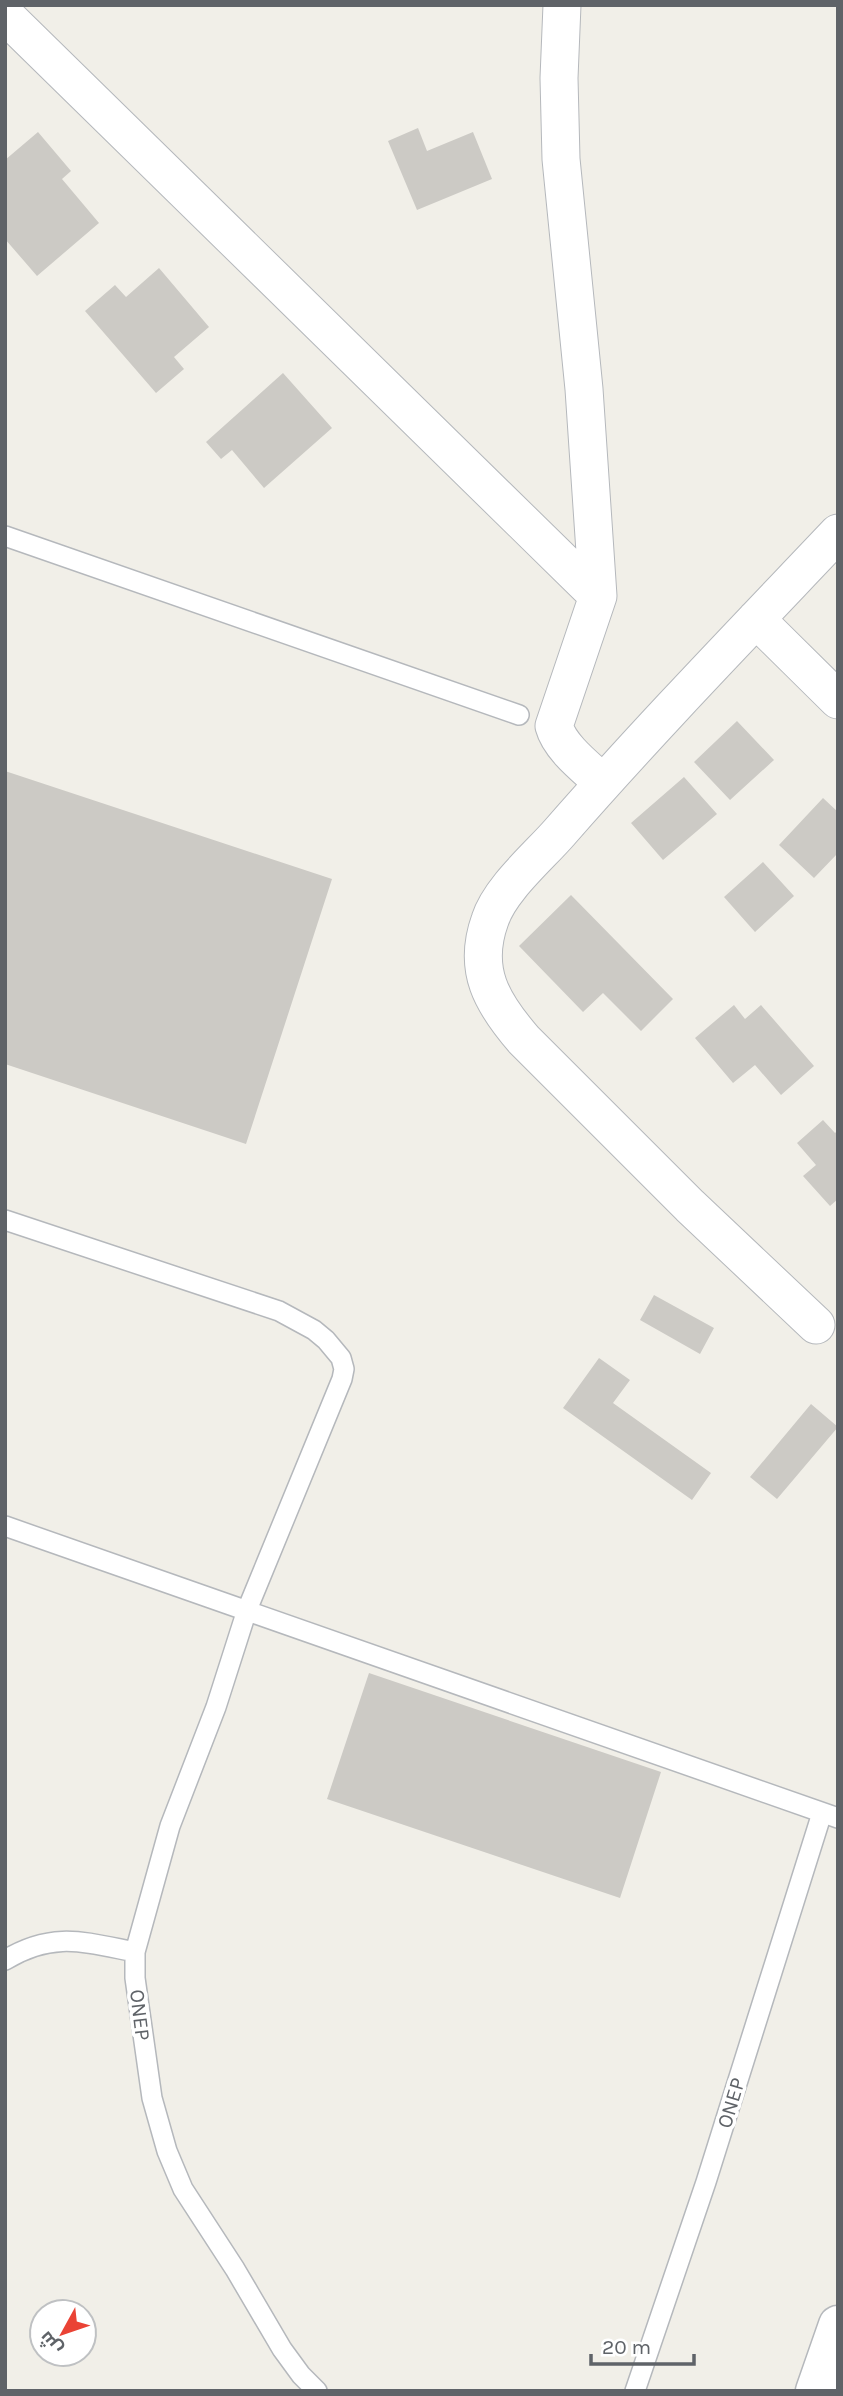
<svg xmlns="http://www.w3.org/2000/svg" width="843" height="2396" viewBox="0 0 843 2396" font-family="Karla,Cairo,sans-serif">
  <rect width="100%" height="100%" fill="#f1efe8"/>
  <path fill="#cccac5" d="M 418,128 L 427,151 L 473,132 L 492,179 L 417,210 L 388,141 Z
    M 38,132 L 71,171 L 62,179 L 99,223 L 37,276 L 5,239 L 5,160 Z
    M 159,268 L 209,327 L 174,357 L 184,369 L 156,393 L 85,311 L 115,285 L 126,297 Z
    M 283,373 L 332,428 L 264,488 L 232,450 L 221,459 L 206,442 Z
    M 737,721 L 774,760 L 730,800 L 694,762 Z
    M 5,771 L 332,879 L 246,1144 L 5,1064 Z
    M 684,777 L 717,814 L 663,860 L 631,823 Z
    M 823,798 L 838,812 L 838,853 L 814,878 L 779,845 Z
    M 763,862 L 794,896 L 755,932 L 724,897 Z
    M 571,895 L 673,999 L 641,1031 L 603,993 L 583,1012 L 519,946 Z
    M 734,1005 L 745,1019 L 761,1005 L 814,1066 L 781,1095 L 755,1065 L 733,1083 L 695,1038 Z
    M 823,1120 L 835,1133 L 838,1130 L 838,1199 L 830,1206 L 803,1176 L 816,1165 L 797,1143 Z
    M 654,1295 L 714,1328 L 700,1354 L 640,1320 Z
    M 599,1358 L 630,1380 L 613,1403 L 711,1473 L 692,1500 L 563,1408 Z
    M 811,1404 L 838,1427 L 777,1499 L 750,1477 Z
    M 369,1673 L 661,1772 L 620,1898 L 327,1799 Z"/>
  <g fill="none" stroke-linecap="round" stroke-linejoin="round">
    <defs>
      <path id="service" d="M 5,536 L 519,715
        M 5,1220 L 279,1311 L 314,1330 L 326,1340 L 341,1358 L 344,1369 L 342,1379 L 247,1610 L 216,1707 L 170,1826 L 135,1952 L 135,1978 L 152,2098 L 167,2151 L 183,2189 L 235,2269 L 282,2349 L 301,2375 L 317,2391
        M 5,1526 L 838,1818
        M 5,1960 C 53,1931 84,1942 135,1952
        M 635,2391 L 706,2182 L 822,1813"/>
      <path id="minor" d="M 562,5 L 559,78 L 561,159 L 584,389 L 598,596 L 554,726 C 560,748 587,768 603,783
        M 5,15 L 598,596
        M 756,619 L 838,700
        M 816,1325 L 690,1206 L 524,1040 C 492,1003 472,970 490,920 C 500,889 538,857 559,833 C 649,730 744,632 838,533"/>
      <path id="tertiary" d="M 815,2391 L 838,2325"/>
    </defs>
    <use href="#service" stroke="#b5b8bc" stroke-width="22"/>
    <use href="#minor" stroke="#b5b8bc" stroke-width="39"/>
    <use href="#tertiary" stroke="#b5b8bc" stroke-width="41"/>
    <use href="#service" stroke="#fff" stroke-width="19"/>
    <use href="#minor" stroke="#fff" stroke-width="37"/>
    <use href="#tertiary" stroke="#fff" stroke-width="38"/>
  </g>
  <g text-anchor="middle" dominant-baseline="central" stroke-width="7" stroke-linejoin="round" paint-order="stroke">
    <g font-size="21" fill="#5f6368" stroke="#fff">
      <text transform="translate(140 2015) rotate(83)">ONEP</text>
      <text transform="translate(731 2103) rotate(-73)">ONEP</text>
    </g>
  </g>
  <rect width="843" height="2396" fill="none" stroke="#5f6368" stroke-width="14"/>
  <g transform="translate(63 2333) rotate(230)"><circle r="33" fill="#ffffff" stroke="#bfc1c3" stroke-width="2"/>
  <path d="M0-5L12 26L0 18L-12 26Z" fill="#ea4335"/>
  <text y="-10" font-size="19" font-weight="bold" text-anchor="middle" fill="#5f6368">ش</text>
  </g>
  <path d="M591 2354v10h103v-10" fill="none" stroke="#5f6368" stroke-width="3.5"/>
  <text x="602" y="2354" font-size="21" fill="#5f6368" stroke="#ffffff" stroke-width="5" paint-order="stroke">20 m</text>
</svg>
